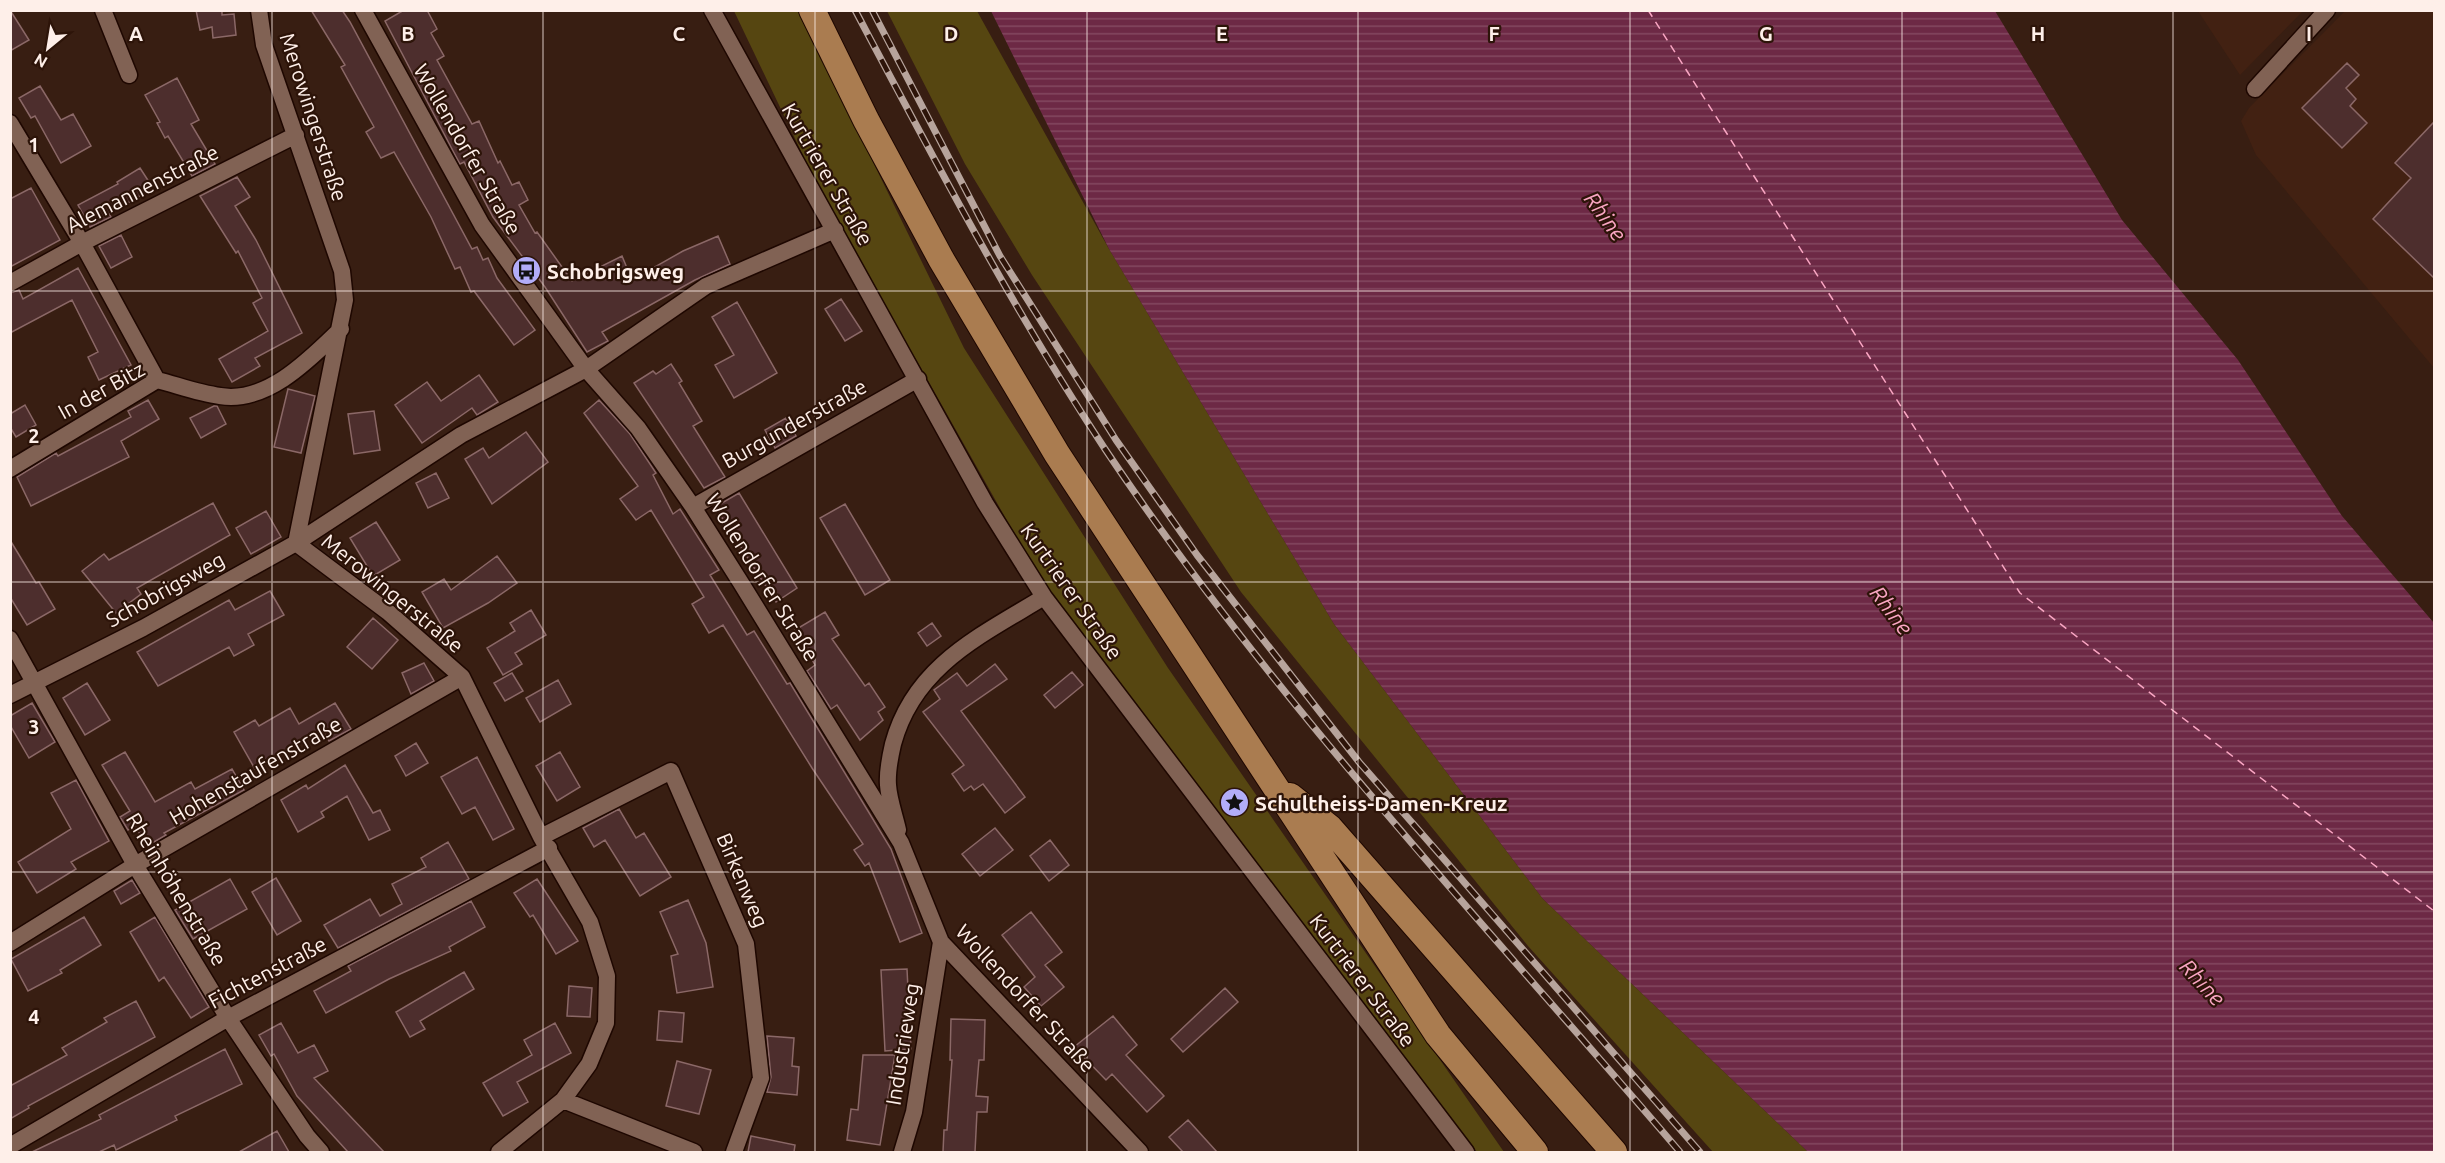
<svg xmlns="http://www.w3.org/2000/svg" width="2445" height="1163" viewBox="0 0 2445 1163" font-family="Ubuntu,sans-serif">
  <defs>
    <pattern id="water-rules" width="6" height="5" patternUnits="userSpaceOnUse" patternTransform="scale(1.5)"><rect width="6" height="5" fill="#6d2945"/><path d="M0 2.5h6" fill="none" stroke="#834860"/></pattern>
  </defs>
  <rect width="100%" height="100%" fill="#381e12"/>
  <path fill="#422112" d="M 2198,11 L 2303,11 L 2240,75 Z
    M 2345,11 L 2434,11 L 2434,368 L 2256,155 L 2241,121 L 2249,108 Z"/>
  <path fill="#564611" d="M 734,11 L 799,11 L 964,348 L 1168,668 L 1504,1152 L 1477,1152 L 1045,588 L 917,361 L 843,239 Z
    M 887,11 L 977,11 L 1109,249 L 1334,624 L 1543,899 L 1808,1152 L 1713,1152 L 1528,946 L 1241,592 L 1032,275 L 965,164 Z"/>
  <path fill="url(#water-rules)" d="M 991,11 L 1995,11 L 2122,220 L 2238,360 L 2342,516 L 2434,623 L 2434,1152 L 1808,1152 L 1543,899 L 1334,624 L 1109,249 Z"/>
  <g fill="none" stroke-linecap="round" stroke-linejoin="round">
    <path stroke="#faa6c3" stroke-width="1.5" stroke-dasharray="8 6" stroke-linecap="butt" d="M 1648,10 L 2020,593 L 2434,911"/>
  </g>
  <path fill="#4d2e2d" stroke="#8b6867" stroke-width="1.5" d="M 10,10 L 29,40 L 10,51 Z
    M 196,10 L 222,10 L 222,15 L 234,14 L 236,35 L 213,38 L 212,27 L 200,30 Z
    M 311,10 L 342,10 L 350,22 L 472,249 L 477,247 L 483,260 L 488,258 L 497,278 L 535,330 L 514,345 L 474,291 L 471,292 L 460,267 L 455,269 L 431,217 L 394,152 L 381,158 L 366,132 L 374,127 L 341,67 L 345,65 Z
    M 404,10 L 427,10 L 437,29 L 431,33 L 444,56 L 437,60 L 472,124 L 479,121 L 498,163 L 500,161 L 512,185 L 519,182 L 528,200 L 519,205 L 535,233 L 537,232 L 572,281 L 622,256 L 632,280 L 683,251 L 718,236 L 730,264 L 695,280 L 602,332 L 608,341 L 587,352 L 545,287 L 493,217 L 464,162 L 460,164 L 452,149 L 385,21 Z
    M 2347,63 L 2359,75 L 2346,88 L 2356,99 L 2350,106 L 2367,123 L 2342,148 L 2302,108 Z
    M 177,78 L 199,120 L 191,124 L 215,164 L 192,176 L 168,136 L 165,138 L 157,123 L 160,122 L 145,95 Z
    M 40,86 L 61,120 L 73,114 L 91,146 L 61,163 L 35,116 L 31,118 L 19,98 Z
    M 2434,122 L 2434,278 L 2373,219 L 2411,178 L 2395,163 Z
    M 140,168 L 153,188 L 109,214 L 111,217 L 90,227 L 78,205 L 118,184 L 117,182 Z
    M 237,177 L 250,197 L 235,206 L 256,240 L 302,333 L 255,358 L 260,366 L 232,382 L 219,359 L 268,331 L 253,303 L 262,298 L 238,251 L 236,253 L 200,196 Z
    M 31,188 L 60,240 L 10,267 L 10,199 Z
    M 121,235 L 132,257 L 111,268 L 99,246 Z
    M 78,268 L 131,365 L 99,380 L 88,357 L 98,352 L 72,300 L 10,333 L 10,293 L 19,290 L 23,299 Z
    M 841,299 L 862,331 L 845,341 L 825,309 Z
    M 737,302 L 777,373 L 734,398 L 715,365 L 734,355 L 712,317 Z
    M 671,364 L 682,381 L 679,383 L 702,421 L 693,426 L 725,477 L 704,488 L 634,383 L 653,371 L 656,374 Z
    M 479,375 L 498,402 L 477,415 L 472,408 L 422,443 L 395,405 L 427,382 L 441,401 Z
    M 288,389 L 315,396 L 301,453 L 274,447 Z
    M 148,400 L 159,419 L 121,441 L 129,457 L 31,506 L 17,477 L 56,453 L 58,456 L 131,417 L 128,411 Z
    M 599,400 L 630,434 L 656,473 L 653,475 L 673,514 L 680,509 L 719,570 L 710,575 L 747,635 L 754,631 L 787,684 L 790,683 L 868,811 L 891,849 L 922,933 L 900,942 L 869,863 L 865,866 L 854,850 L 863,844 L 812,768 L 723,625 L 709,633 L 692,604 L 704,597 L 651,510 L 636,520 L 620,499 L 638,486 L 584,413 Z
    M 25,405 L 36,425 L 16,437 L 10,427 L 10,414 Z
    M 214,406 L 217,406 L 226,424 L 201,438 L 190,418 Z
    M 374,411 L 380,450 L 354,454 L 348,414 Z
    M 786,418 L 796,436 L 775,448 L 765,430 Z
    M 526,432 L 548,462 L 492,504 L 465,459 L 483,448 L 489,458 Z
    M 436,473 L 449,498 L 428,508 L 416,483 Z
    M 739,493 L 797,588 L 776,602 L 715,507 Z
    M 213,503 L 230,535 L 137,588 L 141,594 L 116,613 L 82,571 L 104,554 L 109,560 Z
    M 845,504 L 890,580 L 865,595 L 820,518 Z
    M 266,511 L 281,537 L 251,554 L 236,528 Z
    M 376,522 L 400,560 L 373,576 L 350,538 Z
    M 10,540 L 36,583 L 39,582 L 55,609 L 27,625 L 10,597 Z
    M 497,556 L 517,583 L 488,603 L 443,628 L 422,592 L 444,579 L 451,590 Z
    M 270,591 L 284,615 L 248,634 L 254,645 L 234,656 L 229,647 L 158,686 L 137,652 L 229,600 L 235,610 Z
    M 531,610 L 546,635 L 515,653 L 522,664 L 503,675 L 487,648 L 515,631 L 510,623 Z
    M 825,612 L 839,635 L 832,639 L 865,686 L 869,683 L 885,707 L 878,712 L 883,720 L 860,740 L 837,705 L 831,709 L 807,671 L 815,665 L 795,630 Z
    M 373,618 L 398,640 L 372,669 L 347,647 Z
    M 932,623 L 941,636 L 927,646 L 918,633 Z
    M 424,663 L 434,681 L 411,694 L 402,673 Z
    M 995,664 L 1007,679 L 961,711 L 1025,797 L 1005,813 L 983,784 L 974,790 L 971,786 L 964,791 L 952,774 L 964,765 L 923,712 L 940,699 L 934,690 L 957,673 L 967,686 Z
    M 1072,672 L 1083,685 L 1055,708 L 1044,695 Z
    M 512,673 L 523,691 L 505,701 L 494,683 Z
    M 558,680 L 571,704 L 540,722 L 526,698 Z
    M 87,683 L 110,720 L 85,735 L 63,698 Z
    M 32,703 L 55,742 L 29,758 L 10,725 L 10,716 Z
    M 335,703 L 351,729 L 329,741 L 323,730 L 255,769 L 234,732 L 255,720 L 259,726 L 290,708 L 299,724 Z
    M 416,743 L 428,763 L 406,776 L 395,756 Z
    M 125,752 L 155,802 L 191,782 L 195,789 L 232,769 L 244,790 L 164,833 L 166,835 L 147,846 L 135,826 L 128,830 L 120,817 L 130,811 L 102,765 Z
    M 560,752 L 580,787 L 557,801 L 536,766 Z
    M 477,757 L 514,829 L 493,840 L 475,807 L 462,814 L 441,777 Z
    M 345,765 L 373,813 L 380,810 L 390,830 L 369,840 L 347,796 L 321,812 L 324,817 L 298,832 L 281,800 L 306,785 L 308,789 Z
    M 76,780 L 109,841 L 71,862 L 76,869 L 37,893 L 18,862 L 71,829 L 51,793 Z
    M 619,809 L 636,838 L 644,833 L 671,877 L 640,896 L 605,840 L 594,847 L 583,828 Z
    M 995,828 L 1013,850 L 980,876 L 962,854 Z
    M 1050,840 L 1069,865 L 1049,881 L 1030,856 Z
    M 448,842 L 469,879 L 338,948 L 324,925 L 370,899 L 380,916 L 402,904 L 392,884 L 426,867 L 421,858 Z
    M 276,878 L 301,921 L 277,935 L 252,892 Z
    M 230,879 L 247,909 L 193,939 L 175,910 Z
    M 537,879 L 578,941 L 556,954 L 533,915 L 530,917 L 514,893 Z
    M 132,880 L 140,893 L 121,904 L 114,891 Z
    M 688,900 L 706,943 L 713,987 L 677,993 L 671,956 L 678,954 L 660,912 Z
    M 471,901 L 485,927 L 449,947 L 451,951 L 389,979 L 326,1013 L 314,991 L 351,971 L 348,966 Z
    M 1031,912 L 1062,952 L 1045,965 L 1064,987 L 1041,1006 L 1024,987 L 1035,977 L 1002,935 Z
    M 84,917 L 101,945 L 60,970 L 62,973 L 28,991 L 11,959 Z
    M 155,917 L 209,1007 L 191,1018 L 164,977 L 159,981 L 130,932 Z
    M 907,969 L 911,1049 L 885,1051 L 881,970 Z
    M 464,972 L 474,989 L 420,1021 L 425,1029 L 410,1037 L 396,1012 Z
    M 569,986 L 592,988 L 590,1017 L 567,1016 Z
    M 1225,988 L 1238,1002 L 1183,1052 L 1171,1039 Z
    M 136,1001 L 155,1037 L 28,1106 L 29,1108 L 10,1119 L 10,1086 L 67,1055 L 62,1048 L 107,1022 L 104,1018 Z
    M 659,1011 L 684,1013 L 682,1042 L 657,1040 Z
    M 1113,1016 L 1137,1045 L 1126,1055 L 1164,1096 L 1147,1112 L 1112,1074 L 1106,1080 L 1074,1047 Z
    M 951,1019 L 985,1020 L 984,1060 L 979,1060 L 976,1096 L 988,1097 L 987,1112 L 977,1112 L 975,1152 L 943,1152 L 944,1130 L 947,1130 L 952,1060 L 950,1060 Z
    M 281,1023 L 298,1053 L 314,1045 L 328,1071 L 314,1078 L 384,1152 L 348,1152 L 297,1096 L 274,1054 L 271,1056 L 259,1035 Z
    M 555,1023 L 571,1053 L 517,1082 L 528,1102 L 503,1116 L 483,1083 L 532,1055 L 524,1040 Z
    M 767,1036 L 794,1038 L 792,1066 L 799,1067 L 797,1095 L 767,1092 L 771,1077 Z
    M 225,1049 L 242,1084 L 175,1116 L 177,1120 L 116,1150 L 114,1145 L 99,1152 L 32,1152 L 101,1119 L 99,1115 Z
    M 863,1055 L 895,1055 L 880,1145 L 847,1140 L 851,1109 L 858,1110 Z
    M 677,1061 L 711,1070 L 699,1114 L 666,1106 Z
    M 1188,1120 L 1217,1152 L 1183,1152 L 1169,1137 Z
    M 277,1131 L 289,1152 L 239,1152 Z
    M 751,1136 L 795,1145 L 794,1152 L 748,1152 Z"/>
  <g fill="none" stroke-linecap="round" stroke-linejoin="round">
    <defs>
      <path id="minor" d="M 103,10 L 129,75
        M 259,10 L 264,45 L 342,271 L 345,300 L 296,543 L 388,612 L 462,677 L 541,837 L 590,922 L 607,976 L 606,1023 L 589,1064 L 563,1100 L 499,1152
        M 363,10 L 482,225 L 586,369 L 638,428 L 693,507 L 741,583 L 901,843 L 941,942 L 1140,1152
        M 712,10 L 985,503 L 1044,597 L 1466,1152
        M 2255,89 L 2327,10
        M 10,123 L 82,243 L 157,380
        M 10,283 L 82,243 L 296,135
        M 10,469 L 157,380 C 177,385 198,393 220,396 C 267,404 310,359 341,329
        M 693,507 L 918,379
        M 10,639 L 135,865 L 228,1018 L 307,1136 L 321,1152
        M 10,695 L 143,628 L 296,543 L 461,435 L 586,369 L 706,286 L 835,230
        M 898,830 C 895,816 889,800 888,785 C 887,772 890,757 893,744 C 914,666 980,636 1044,597
        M 541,837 L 671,771 L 746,944 L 761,1078 L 734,1152
        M 10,943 L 135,865 L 462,677
        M 563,1100 L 694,1152
        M 10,1146 L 228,1018 L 549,848
        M 902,1152 L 914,1112 L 941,942"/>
      <path id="primary" d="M 812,10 L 866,120 L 941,259 L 1057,454 L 1438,1035 L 1535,1152
        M 1290,796 L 1330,828 L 1614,1152"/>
    </defs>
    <use href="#minor" stroke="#1e0700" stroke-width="19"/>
    <use href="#primary" stroke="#1e0700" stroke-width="28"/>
    <use href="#minor" stroke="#816254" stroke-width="16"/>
    <use href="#primary" stroke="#aa7c50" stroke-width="26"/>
    <defs>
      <path id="rail" d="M 855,10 C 934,159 1012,308 1105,449 C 1274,702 1484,922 1680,1152
        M 872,10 L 1000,256 L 1116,440 L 1197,555 L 1359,762 L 1700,1152"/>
    </defs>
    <use href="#rail" stroke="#b7a49c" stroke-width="7"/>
    <use href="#rail" stroke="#2d1409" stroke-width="4.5" stroke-dasharray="14" stroke-linecap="butt"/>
  </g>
  <path fill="none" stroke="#feefe9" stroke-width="1.5" stroke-opacity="0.55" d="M 272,10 L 272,1152M 543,10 L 543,1152M 815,10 L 815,1152M 1087,10 L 1087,1152M 1358,10 L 1358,1152M 1630,10 L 1630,1152M 1902,10 L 1902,1152M 2173,10 L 2173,1152M 10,291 L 2434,291M 10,582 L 2434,582M 10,872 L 2434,872"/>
  <defs>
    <symbol id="bus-disc" viewBox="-11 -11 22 22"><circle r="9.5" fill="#b2adf9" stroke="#2d1409"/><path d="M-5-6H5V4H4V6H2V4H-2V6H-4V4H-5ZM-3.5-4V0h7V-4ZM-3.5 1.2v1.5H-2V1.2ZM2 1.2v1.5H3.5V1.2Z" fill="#111"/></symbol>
    <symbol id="sight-disc" viewBox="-11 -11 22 22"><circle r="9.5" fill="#b2adf9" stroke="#2d1409"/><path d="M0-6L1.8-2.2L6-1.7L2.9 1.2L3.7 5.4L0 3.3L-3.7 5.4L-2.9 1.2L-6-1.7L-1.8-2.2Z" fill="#111"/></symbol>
  </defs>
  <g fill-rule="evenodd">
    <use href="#bus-disc" x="510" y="254" width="33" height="33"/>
    <use href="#sight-disc" x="1218" y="786" width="33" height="33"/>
  </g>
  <g text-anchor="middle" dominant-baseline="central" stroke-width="4.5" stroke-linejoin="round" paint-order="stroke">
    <g font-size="21" fill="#feefe9" stroke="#2d1409">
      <text transform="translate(314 117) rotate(72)">Merowingerstraße</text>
      <text transform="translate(468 149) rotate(60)">Wollendorfer Straße</text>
      <text transform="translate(828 174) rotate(60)">Kurtrierer Straße</text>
      <text transform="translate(142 188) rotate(-27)">Alemannenstraße</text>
      <text transform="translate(101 390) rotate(-29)">In der Bitz</text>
      <text transform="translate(794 423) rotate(-29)">Burgunderstraße</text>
      <text transform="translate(763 577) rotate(58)">Wollendorfer Straße</text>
      <text transform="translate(165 589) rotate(-29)">Schobrigsweg</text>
      <text transform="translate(1072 591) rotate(55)">Kurtrierer Straße</text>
      <text transform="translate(393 593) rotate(39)">Merowingerstraße</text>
      <text transform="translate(255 770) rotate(-30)">Hohenstaufenstraße</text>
      <text transform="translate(743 880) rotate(67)">Birkenweg</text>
      <text transform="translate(177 889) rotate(59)">Rheinhöhenstraße</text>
      <text transform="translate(267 972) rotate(-28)">Fichtenstraße</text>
      <text transform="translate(1363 980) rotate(53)">Kurtrierer Straße</text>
      <text transform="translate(1026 998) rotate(47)">Wollendorfer Straße</text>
      <text transform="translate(902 1044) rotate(-81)">Industrieweg</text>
    </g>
    <g font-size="21" font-weight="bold" fill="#feefe9" stroke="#2d1409" text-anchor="start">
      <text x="547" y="271">Schobrigsweg</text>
      <text x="1255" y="803">Schultheiss-Damen-Kreuz</text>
    </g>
    <g font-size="22" font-style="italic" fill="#faa6c3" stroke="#2d1409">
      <text transform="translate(1606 216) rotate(54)">Rhine</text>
      <text transform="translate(1892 610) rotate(53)">Rhine</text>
      <text transform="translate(2203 982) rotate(47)">Rhine</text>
    </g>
  </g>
  <g font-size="20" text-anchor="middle" font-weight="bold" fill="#feefe9" stroke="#2d1409" stroke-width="4.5" stroke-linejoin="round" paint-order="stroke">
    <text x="136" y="41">A</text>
    <text x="408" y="41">B</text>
    <text x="679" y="41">C</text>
    <text x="951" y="41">D</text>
    <text x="1222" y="41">E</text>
    <text x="1494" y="41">F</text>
    <text x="1766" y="41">G</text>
    <text x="2038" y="41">H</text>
    <text x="2309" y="41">I</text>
    <text x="34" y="152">1</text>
    <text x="34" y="443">2</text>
    <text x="34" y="734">3</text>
    <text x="34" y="1024">4</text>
  </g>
  <rect width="2445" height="1163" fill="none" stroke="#feefe9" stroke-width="24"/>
  <g transform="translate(48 48) rotate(210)" stroke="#2d1409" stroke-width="4.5" paint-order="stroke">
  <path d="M0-4.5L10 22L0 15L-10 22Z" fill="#feefe9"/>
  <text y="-9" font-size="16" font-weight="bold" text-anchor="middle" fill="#feefe9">N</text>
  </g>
</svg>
